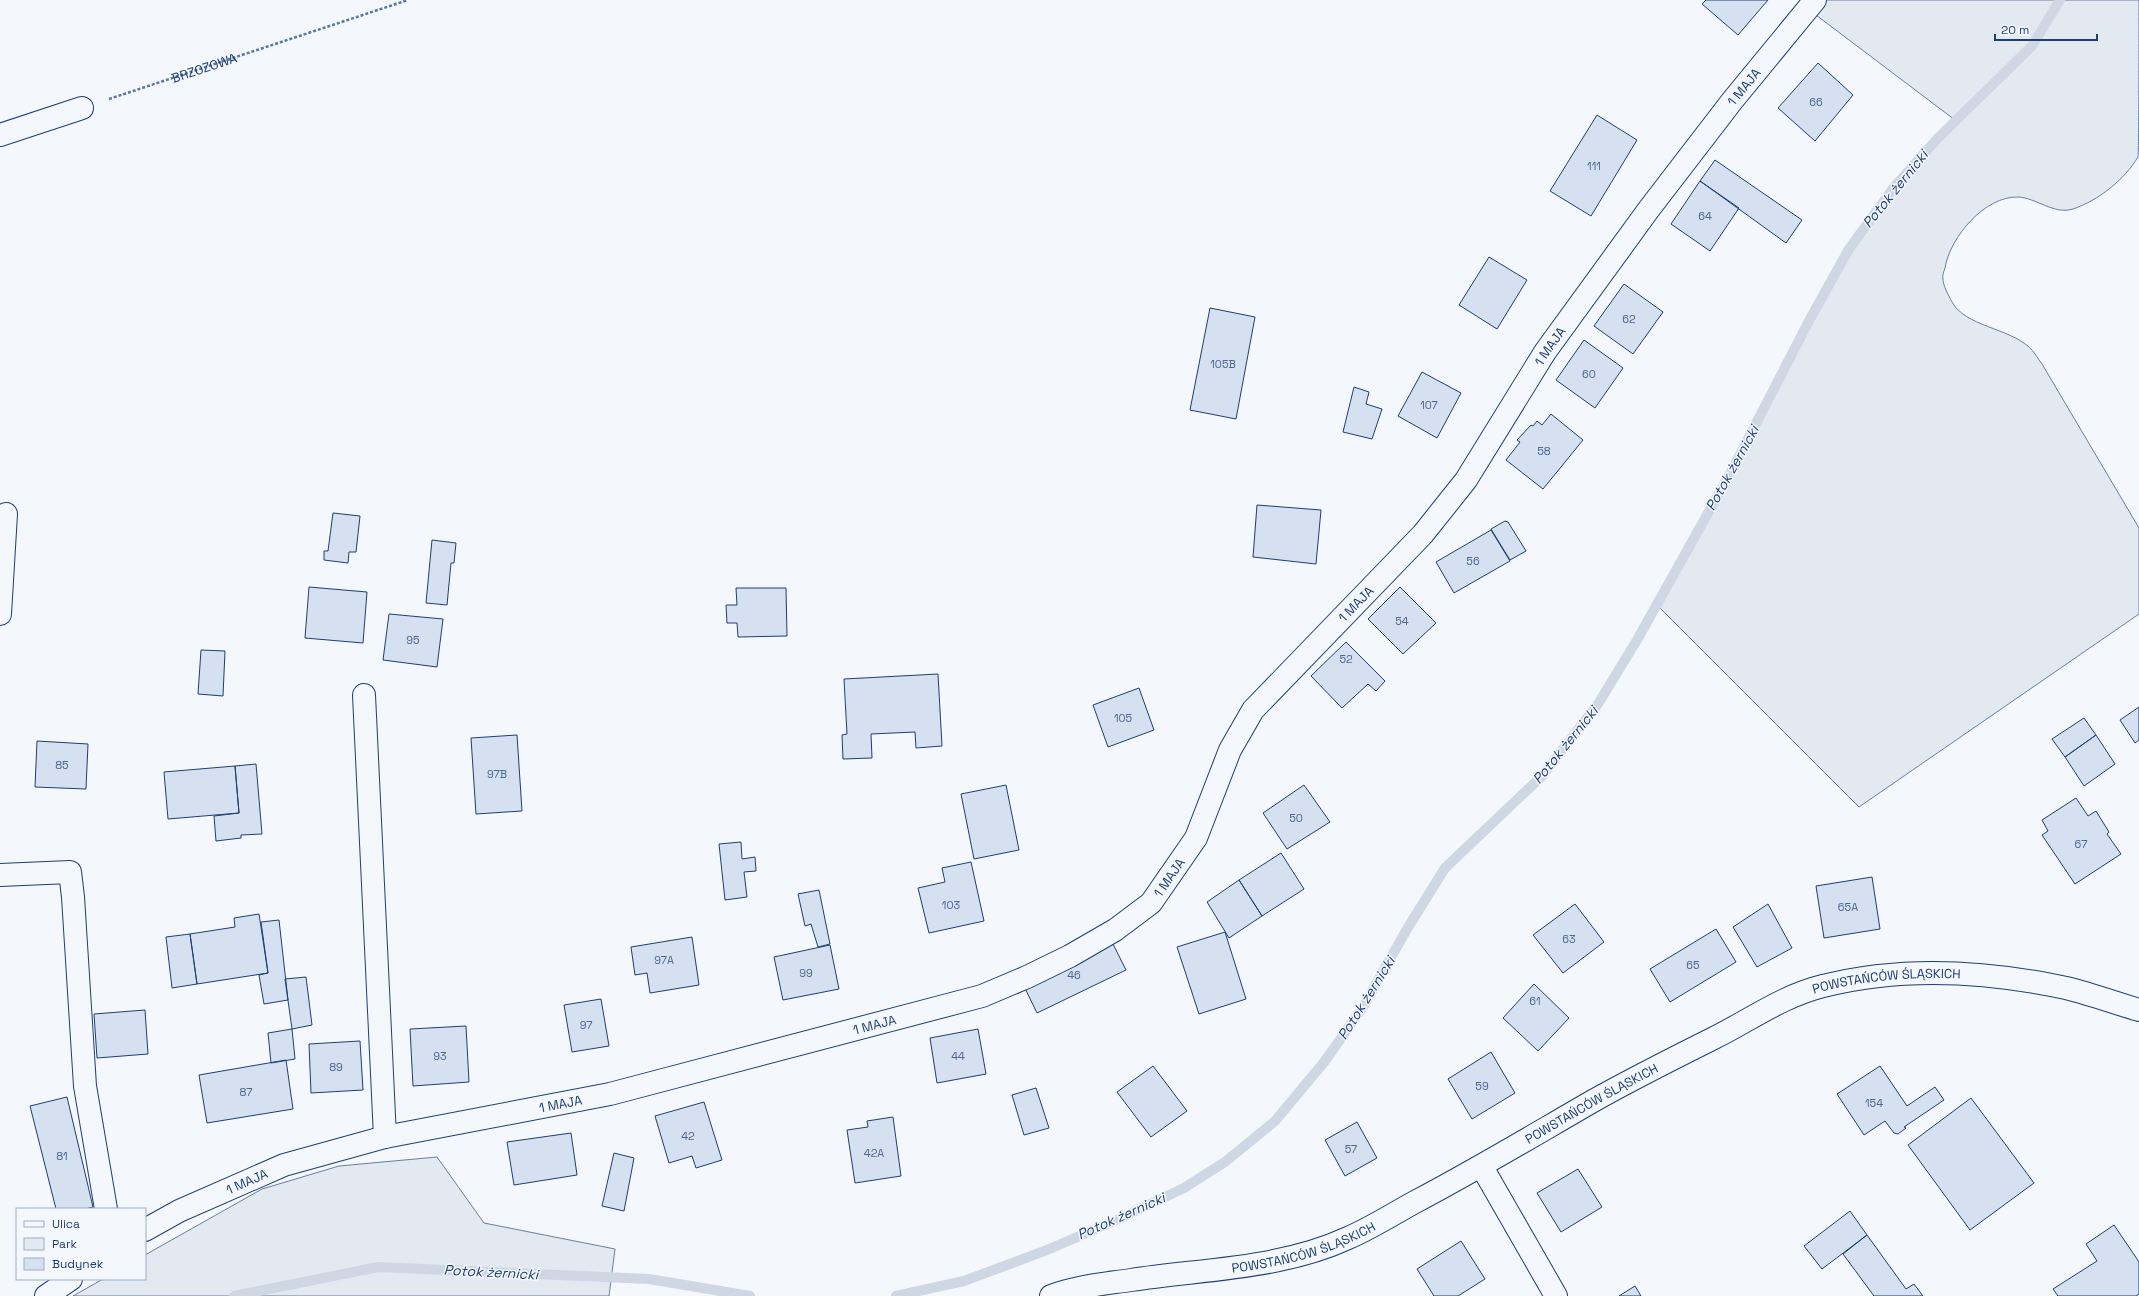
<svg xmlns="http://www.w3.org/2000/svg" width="2139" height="1296" viewBox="0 0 2139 1296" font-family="'Space Grotesk',sans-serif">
  <rect width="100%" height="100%" fill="#f4f7fb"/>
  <path fill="#e3e9f0" stroke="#687fa3" d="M 1815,0 L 2139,0 C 2139,19 2139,150 2138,157 C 2124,180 2099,200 2073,209 C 2054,215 2037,198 2018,197 C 1985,196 1950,237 1945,268 C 1944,271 1942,276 1943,279 C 1943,286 1949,296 1952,302 C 1965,326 2008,328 2029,347 C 2034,351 2038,359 2042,364 L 2139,528 L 2139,614 L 1859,807 L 1657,605 L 1731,472 L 1810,319 L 1849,249 L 1895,186 L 1955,120 L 1808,9 Z
    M 437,1157 L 484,1223 L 615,1249 L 609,1296 L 73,1296 L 103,1279 L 145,1279 L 145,1255 L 262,1189 L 339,1166 Z"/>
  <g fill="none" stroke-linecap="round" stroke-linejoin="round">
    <path stroke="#cfd7e4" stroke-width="10" d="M 234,1296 L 378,1267 L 649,1279 L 750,1296
      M 896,1296 L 964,1281 L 1047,1250 L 1119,1219 L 1184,1188 L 1225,1162 L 1275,1121 L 1325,1061 L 1363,1007 L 1407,929 L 1445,868 L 1543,775 L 1598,704 L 1637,640 L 1731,472 L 1810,319 L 1849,249 L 1895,186 L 1938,138 L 2032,46 L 2060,0"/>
  </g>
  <path fill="#d5e0f0" stroke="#1d3f73" d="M 1706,0 L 1768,0 L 1738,35 L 1702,4 Z
    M 1818,63 L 1853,95 L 1815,141 L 1778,108 Z
    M 1597,115 L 1637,140 L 1591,216 L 1550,191 Z
    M 1715,160 L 1802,220 L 1786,243 L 1700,181 Z
    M 1700,181 L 1739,208 L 1710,251 L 1671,224 Z
    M 1489,257 L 1527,280 L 1497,329 L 1459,305 Z
    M 1624,284 L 1663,312 L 1633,354 L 1594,326 Z
    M 1210,308 L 1255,317 L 1236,419 L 1190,410 Z
    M 1584,340 L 1623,368 L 1595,408 L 1556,380 Z
    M 1422,372 L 1461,393 L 1437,438 L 1398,416 Z
    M 1354,387 L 1369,392 L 1366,404 L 1382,409 L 1372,439 L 1343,432 Z
    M 1551,414 L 1583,440 L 1543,489 L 1506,460 L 1520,442 L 1517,440 L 1531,425 L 1533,426 L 1537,421 L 1542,425 Z
    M 1257,505 L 1321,510 L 1316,564 L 1253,557 Z
    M 333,513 L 360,516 L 356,552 L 349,552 L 348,563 L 324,560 L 324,551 L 328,551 Z
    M 1505,521 L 1508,522 L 1526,551 L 1510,560 L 1491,529 Z
    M 1491,530 L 1510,561 L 1454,593 L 1436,562 Z
    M 432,540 L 456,543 L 454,563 L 451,563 L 447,605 L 426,603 Z
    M 309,587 L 367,592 L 363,643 L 305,638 Z
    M 1400,587 L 1436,623 L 1403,654 L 1368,619 Z
    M 736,588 L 786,588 L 787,636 L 738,637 L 737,623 L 727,623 L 726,605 L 737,605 Z
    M 389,614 L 443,619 L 437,667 L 383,660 Z
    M 1346,642 L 1385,681 L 1376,691 L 1368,684 L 1342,708 L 1311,676 Z
    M 201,650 L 225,651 L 223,696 L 198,694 Z
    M 938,674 L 942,746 L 916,748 L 915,732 L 871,734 L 872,758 L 843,759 L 842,735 L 847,734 L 844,679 Z
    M 1139,688 L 1154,730 L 1108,747 L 1093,705 Z
    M 2139,707 L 2139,740 L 2135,743 L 2120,720 Z
    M 2084,718 L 2096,735 L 2065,757 L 2052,739 Z
    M 517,735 L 522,811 L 476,814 L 471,738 Z
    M 2096,735 L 2115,764 L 2084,786 L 2065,757 Z
    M 37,741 L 88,744 L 86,789 L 35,787 Z
    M 256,764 L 262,834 L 241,835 L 241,838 L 216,841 L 214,816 L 239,813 L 235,766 Z
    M 235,766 L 239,813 L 168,819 L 164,772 Z
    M 1006,785 L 1019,850 L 974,859 L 961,794 Z
    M 1304,785 L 1330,822 L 1287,849 L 1263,813 Z
    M 2076,798 L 2088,816 L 2096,811 L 2109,832 L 2107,834 L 2121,854 L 2075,884 L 2042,835 L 2048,831 L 2042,820 Z
    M 741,842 L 742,859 L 755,857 L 756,871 L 744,872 L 747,897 L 725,900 L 719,844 Z
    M 1281,853 L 1304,889 L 1262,916 L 1239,880 Z
    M 971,862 L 984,921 L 929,933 L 918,888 L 945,882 L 942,868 Z
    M 1872,877 L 1880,929 L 1824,938 L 1816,886 Z
    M 1239,880 L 1262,916 L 1229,938 L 1207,902 Z
    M 819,890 L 830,944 L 818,947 L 811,924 L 805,926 L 798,894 Z
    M 1575,904 L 1604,942 L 1563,973 L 1533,935 Z
    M 1768,904 L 1792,948 L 1757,967 L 1733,927 Z
    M 259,914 L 268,973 L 197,984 L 190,934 L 235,927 L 234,918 Z
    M 279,920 L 288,1000 L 264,1004 L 259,975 L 268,973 L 261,922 Z
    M 1716,929 L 1736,962 L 1670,1002 L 1650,969 Z
    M 1225,932 L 1246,999 L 1199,1014 L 1177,947 Z
    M 190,934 L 197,984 L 172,988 L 166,937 Z
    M 692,937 L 699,985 L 650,993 L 647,973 L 635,975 L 631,947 Z
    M 1110,938 L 1126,970 L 1037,1013 L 1021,980 Z
    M 830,945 L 839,989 L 783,1000 L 774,957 Z
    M 306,977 L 312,1025 L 292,1029 L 285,979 Z
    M 1534,984 L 1569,1018 L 1538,1051 L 1503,1018 Z
    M 601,999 L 609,1046 L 572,1052 L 564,1005 Z
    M 145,1010 L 148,1054 L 97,1058 L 94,1014 Z
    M 466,1026 L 469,1082 L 413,1086 L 410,1029 Z
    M 292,1029 L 295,1059 L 271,1063 L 268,1033 Z
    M 978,1029 L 986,1074 L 937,1083 L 930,1038 Z
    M 360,1041 L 363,1090 L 311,1093 L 309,1044 Z
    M 1491,1052 L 1515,1093 L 1472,1119 L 1448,1079 Z
    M 286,1060 L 293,1109 L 207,1123 L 199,1075 Z
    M 1153,1066 L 1187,1111 L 1151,1137 L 1117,1092 Z
    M 1880,1066 L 1907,1106 L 1935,1087 L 1944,1100 L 1904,1127 L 1906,1128 L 1898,1134 L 1894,1133 L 1885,1121 L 1864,1135 L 1837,1094 Z
    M 1036,1088 L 1049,1128 L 1024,1135 L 1012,1095 Z
    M 67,1097 L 93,1207 L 85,1209 L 56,1209 L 30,1106 Z
    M 1971,1098 L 2034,1183 L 1970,1230 L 1908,1145 Z
    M 704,1102 L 722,1160 L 696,1168 L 692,1156 L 669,1163 L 655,1116 Z
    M 893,1117 L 901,1176 L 855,1183 L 847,1130 L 868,1127 L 867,1121 Z
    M 1357,1122 L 1377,1158 L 1345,1176 L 1325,1140 Z
    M 571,1133 L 577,1175 L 514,1185 L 507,1142 Z
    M 614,1153 L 634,1158 L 624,1211 L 602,1206 Z
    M 1578,1169 L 1602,1207 L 1561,1232 L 1537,1193 Z
    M 1850,1211 L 1867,1235 L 1822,1269 L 1804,1246 Z
    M 2114,1225 L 2139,1262 L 2139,1294 L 2136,1296 L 2058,1296 L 2053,1289 L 2097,1261 L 2086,1244 Z
    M 1867,1235 L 1906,1289 L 1914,1284 L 1923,1296 L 1874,1296 L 1843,1254 Z
    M 1461,1241 L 1485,1279 L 1458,1296 L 1434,1296 L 1417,1269 Z
    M 1635,1286 L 1641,1296 L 1619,1296 Z"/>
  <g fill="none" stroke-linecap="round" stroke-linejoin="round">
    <defs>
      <g id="minor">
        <path d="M 0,135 L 82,108"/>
        <path d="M 0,614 L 6,514"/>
        <path d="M 364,695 L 385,1137"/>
        <path d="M 0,875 L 70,872 L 73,897 L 85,1086 L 106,1209"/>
        <path d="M 1482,1167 L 1556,1296"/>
        <path id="s2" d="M 145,1230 L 179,1211 L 284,1165 L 385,1137 L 610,1094 L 982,996 L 1027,977 L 1070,956 L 1115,930 L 1151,903 L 1196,838 L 1230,750 L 1253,710 L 1423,534 L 1466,480 L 1545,352 L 1649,209 L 1732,101 L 1815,0"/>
        <path d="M 46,1296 L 71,1279"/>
        <path id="s3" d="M 1051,1296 C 1077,1286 1104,1284 1131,1280 C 1203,1269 1281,1269 1348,1238 C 1371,1228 1393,1214 1415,1202 C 1476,1170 1534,1135 1593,1101 C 1632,1079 1672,1059 1712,1039 C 1749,1021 1782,996 1823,986 C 1902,966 1987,971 2066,988 C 2091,994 2115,1003 2139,1010"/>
      </g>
    </defs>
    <use href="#minor" stroke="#1d3f73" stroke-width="24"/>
    <path stroke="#5e769c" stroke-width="2.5" stroke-dasharray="3 2" stroke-linecap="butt" id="s1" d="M 109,99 L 408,0"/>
    <use href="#minor" stroke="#f4f7fb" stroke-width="22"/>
  </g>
  <g text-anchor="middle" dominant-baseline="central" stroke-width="3" stroke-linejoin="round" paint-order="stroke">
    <g font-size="11" fill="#4b6792">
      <text x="1816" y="102">66</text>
      <text x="1594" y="166">111</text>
      <text x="1705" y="216">64</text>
      <text x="1629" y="319">62</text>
      <text x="1223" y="364">105B</text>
      <text x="1589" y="374">60</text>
      <text x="1429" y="405">107</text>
      <text x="1544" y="451">58</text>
      <text x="1473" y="561">56</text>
      <text x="1402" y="621">54</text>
      <text x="413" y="640">95</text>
      <text x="1346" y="659">52</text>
      <text x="1123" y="718">105</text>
      <text x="62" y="765">85</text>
      <text x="497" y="774">97B</text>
      <text x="1296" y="818">50</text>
      <text x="2081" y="844">67</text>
      <text x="951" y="905">103</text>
      <text x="1848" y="907">65A</text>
      <text x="1569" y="939">63</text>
      <text x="664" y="960">97A</text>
      <text x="1693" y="965">65</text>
      <text x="806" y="973">99</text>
      <text x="1074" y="975">46</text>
      <text x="1535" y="1001">61</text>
      <text x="586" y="1025">97</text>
      <text x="440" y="1056">93</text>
      <text x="958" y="1056">44</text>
      <text x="336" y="1067">89</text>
      <text x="1482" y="1086">59</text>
      <text x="246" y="1092">87</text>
      <text x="1874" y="1103">154</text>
      <text x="688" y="1136">42</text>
      <text x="1351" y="1149">57</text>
      <text x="874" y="1153">42A</text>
      <text x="62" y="1156">81</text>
    </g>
    <g font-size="13" fill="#1d3f73" stroke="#f4f7fb">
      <text stroke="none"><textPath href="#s1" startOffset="100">BRZOZOWA</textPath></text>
      <text stroke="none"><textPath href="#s2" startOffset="2081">1 MAJA</textPath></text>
      <text stroke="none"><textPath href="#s2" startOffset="1757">1 MAJA</textPath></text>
      <text stroke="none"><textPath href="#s2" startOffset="1433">1 MAJA</textPath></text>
      <text stroke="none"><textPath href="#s2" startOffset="1097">1 MAJA</textPath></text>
      <text stroke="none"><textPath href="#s3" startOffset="906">POWSTAŃCÓW ŚLĄSKICH</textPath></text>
      <text stroke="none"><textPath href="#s2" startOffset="761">1 MAJA</textPath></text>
      <text stroke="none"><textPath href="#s2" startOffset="437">1 MAJA</textPath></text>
      <text stroke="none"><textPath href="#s3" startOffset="582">POWSTAŃCÓW ŚLĄSKICH</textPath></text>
      <text stroke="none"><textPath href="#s2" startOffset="113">1 MAJA</textPath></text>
      <text stroke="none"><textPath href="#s3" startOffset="258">POWSTAŃCÓW ŚLĄSKICH</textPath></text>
    </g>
    <g font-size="14" font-style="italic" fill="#1d3f73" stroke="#f4f7fb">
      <text transform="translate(1895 189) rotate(-51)">Potok żernicki</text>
      <text transform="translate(1732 468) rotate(-61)">Potok żernicki</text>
      <text transform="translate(1565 745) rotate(-51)">Potok żernicki</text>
      <text transform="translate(1366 998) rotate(-58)">Potok żernicki</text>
      <text transform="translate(1121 1216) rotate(-24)">Potok żernicki</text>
      <text transform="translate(491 1272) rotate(3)">Potok żernicki</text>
    </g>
  </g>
  <rect x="16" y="1208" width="130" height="72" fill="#f4f7fb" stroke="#9eadc5"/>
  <rect x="24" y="1221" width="20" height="6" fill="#f4f7fb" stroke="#9eadc5"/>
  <text x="52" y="1228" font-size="12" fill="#1d3f73">Ulica</text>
  <rect x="24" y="1238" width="20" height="12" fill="#e3e9f0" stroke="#9eadc5"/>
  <text x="52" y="1248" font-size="12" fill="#1d3f73">Park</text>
  <rect x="24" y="1258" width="20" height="12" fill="#d5e0f0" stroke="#9eadc5"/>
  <text x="52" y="1268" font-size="12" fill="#1d3f73">Budynek</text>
  <path d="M1995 34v6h102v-6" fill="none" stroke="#1d3f73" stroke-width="2"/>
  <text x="2001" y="34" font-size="12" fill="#1d3f73" stroke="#f4f7fb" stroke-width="3" paint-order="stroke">20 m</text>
</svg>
